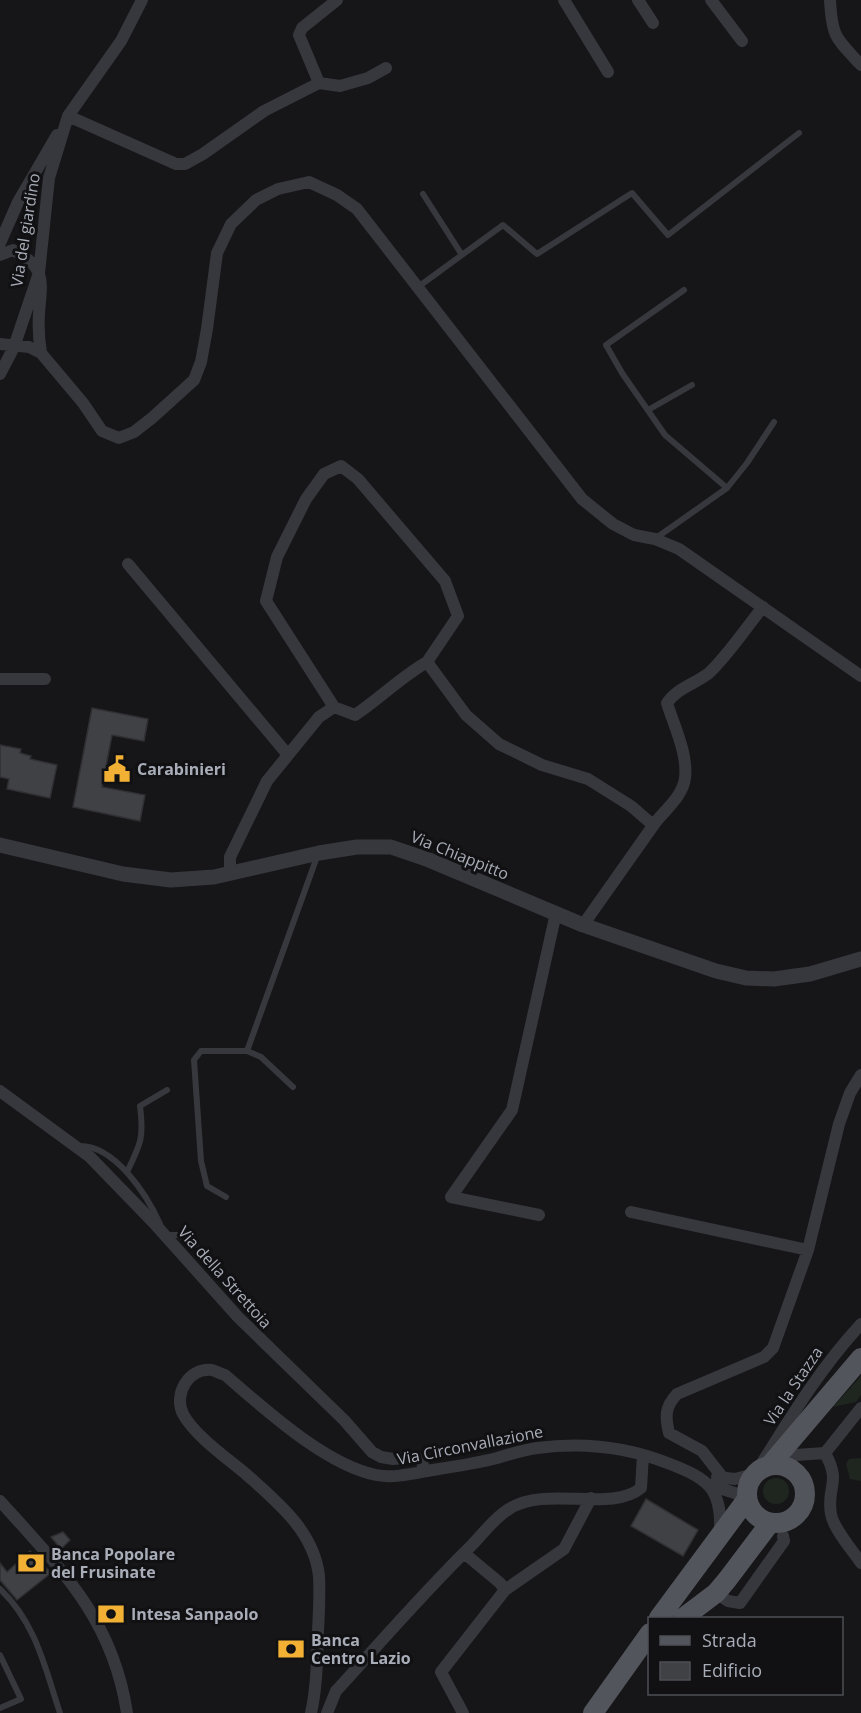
<svg xmlns="http://www.w3.org/2000/svg" width="861" height="1713" viewBox="0 0 861 1713" font-family="'Open Sans',sans-serif">
  <rect width="100%" height="100%" fill="#161618"/>
  <path fill="#1e261f" d="M 861,1376 L 861,1395 L 856,1402 L 833,1407 Z
    M 861,1458 L 861,1481 L 850,1479 L 846,1464 L 849,1459 Z
    M763 1491a13 13 0 1 1 26 0a13 13 0 1 1-26 0Z"/>
  <path fill="#404145" stroke="#303034" stroke-width="1.5" d="M 92,708 L 148,719 L 144,741 L 112,735 L 102,787 L 145,795 L 140,821 L 73,807 Z
    M 0,745 L 21,749 L 20,753 L 31,756 L 30,759 L 57,765 L 50,798 L 7,789 L 9,779 L 0,777 Z
    M 646,1499 L 698,1530 L 683,1556 L 631,1526 Z
    M 63,1532 L 70,1540 L 61,1549 L 51,1537 Z
    M 30,1551 L 51,1573 L 17,1600 L 0,1580 L 0,1563 L 7,1572 Z"/>
  <g fill="none" stroke-linecap="round" stroke-linejoin="round">
    <path stroke="#37383d" stroke-width="6" d="M 423,194 L 462,255
      M 418,287 L 503,225 L 537,254 L 632,193 L 668,235 L 799,133
      M 648,410 L 692,385
      M 727,488 L 747,463 L 774,422
      M 656,538 L 727,488 L 665,435 L 622,373 L 606,345 L 684,290
      M 247,1051 L 261,1057 L 293,1087
      M 79,1146 C 115,1145 147,1195 160,1224
      M 127,1172 C 141,1143 144,1138 140,1106 L 167,1090
      M 226,1197 L 207,1186 L 201,1161 L 194,1060 L 201,1051 L 247,1051 L 318,854
      M 166,1235 L 178,1235 L 196,1245
      M 0,1589 C 36,1623 45,1668 60,1713
      M 0,1655 L 21,1699 L 0,1708"/>
    <path stroke="#37383d" stroke-width="12" d="M 564,0 L 608,72
      M 638,0 L 653,23
      M 711,0 L 742,41
      M 830,0 C 832,38 836,38 861,65
      M 319,83 L 299,35 L 302,28 L 337,0
      M 68,116 L 176,164 L 185,164 L 203,154 L 264,111 L 319,83 L 340,86 L 368,78 L 386,68
      M 0,243 L 18,202 L 57,135
      M 0,255 L 13,250 C 48,268 41,282 39,314 C 38,328 39,340 41,353
      M 0,344 L 29,347 L 41,353 L 83,403 L 102,431 L 119,438 L 134,432 L 152,418 L 194,380 L 201,362 L 207,329 L 217,253 L 231,224 L 256,200 L 278,189 L 309,182 L 337,195 L 357,209 L 582,499 L 613,524 L 634,535 L 655,539 L 679,549 L 861,676
      M 0,374 L 14,347 L 39,273 L 49,178 L 68,116 L 121,41 L 142,0
      M 128,564 L 288,755
      M 0,679 L 45,679
      M 334,707 L 266,601 L 277,557 L 306,499 L 324,474 L 341,466 L 358,479 L 445,581 L 458,616 L 427,662
      M 230,873 L 230,857 L 267,781 L 319,717 L 334,707 L 355,715 C 379,699 401,677 427,662 L 466,715 L 499,744 L 542,765 L 588,779 L 631,806 L 653,825
      M 583,925 C 607,891 631,857 655,823 C 665,810 683,796 685,778 C 688,754 674,726 667,703 C 677,688 695,684 709,673 C 729,654 745,629 763,607
      M 0,1091 L 90,1157 L 153,1222 L 238,1317 L 344,1420 L 372,1452 L 381,1457 L 393,1459 L 415,1457 L 422,1461 L 424,1471
      M 631,1212 L 808,1250
      M 539,1215 L 451,1197 L 512,1110 L 556,913
      M 825,1453 C 842,1484 826,1486 831,1514 C 833,1528 853,1551 861,1563
      M 796,1455 L 825,1453 L 861,1408
      M 757,1471 C 789,1420 820,1368 861,1324
      M 717,1477 L 735,1479 L 754,1474
      M 723,1478 L 702,1451 L 669,1433 C 665,1416 665,1407 677,1394 L 764,1357 L 773,1348 L 808,1250 L 839,1124 L 850,1093 L 861,1075
      M 707,1484 L 747,1497
      M 0,1501 C 61,1569 113,1619 127,1713
      M 464,1553 L 500,1583 L 505,1590
      M 716,1593 L 728,1601 L 740,1603 L 784,1541 L 783,1536
      M 311,1713 C 317,1686 317,1659 318,1631 C 319,1613 320,1594 319,1576 C 314,1531 277,1502 246,1474 C 227,1458 195,1436 183,1414 C 173,1394 189,1367 212,1370 C 216,1371 221,1374 225,1375 C 265,1409 324,1464 376,1475 C 396,1479 419,1472 439,1469 C 458,1466 478,1463 497,1458 C 510,1454 523,1450 537,1448 C 582,1442 628,1447 670,1464 C 709,1479 722,1489 720,1533
      M 327,1713 L 336,1691 C 380,1643 423,1593 470,1547 C 482,1535 494,1518 509,1509 C 546,1485 611,1513 641,1488 L 643,1455
      M 463,1713 L 441,1672 L 505,1590 L 564,1549 L 591,1498"/>
    <path stroke="#37383d" stroke-width="15" d="M 0,845 L 123,874 L 171,880 L 214,877 L 319,853 L 357,847 L 391,847 L 429,860 L 583,925 L 716,971 L 746,978 L 774,979 L 810,974 L 861,959"/>
    <path stroke="#53555c" stroke-width="20" d="M747 1494a29 29 0 1 1 58 0a29 29 0 1 1-58 0Z
      M 770,1465 L 861,1358
      M 659,1618 L 747,1499
      M 683,1618 L 716,1593 L 727,1580 L 770,1523
      M 593,1713 L 650,1633"/>
  </g>
  <defs>
    <symbol id="civic-bare" viewBox="-9 -9 18 18"><path d="M-.6-6.5H3V-4.5H.6V-3L4-1V1h2V6H-6V1h2V-1L-.6-3ZM-1.2 2.5V6h2.4V2.5Z" fill="#f2b134" stroke="#111113" stroke-width="2.5" paint-order="stroke"/></symbol>
    <symbol id="bank-bare" viewBox="-9 -9 18 18"><path d="M-6-4H6V4H-6ZM0-2.3a2.3 2.3 0 1 0 0 4.6a2.3 2.3 0 1 0 0-4.6Z" fill="#f2b134" stroke="#111113" stroke-width="2.5" paint-order="stroke"/></symbol>
  </defs>
  <g fill-rule="evenodd">
    <use href="#civic-bare" x="98" y="750" width="38" height="38"/>
    <use href="#bank-bare" x="12" y="1544" width="38" height="38"/>
    <use href="#bank-bare" x="92" y="1595" width="38" height="38"/>
    <use href="#bank-bare" x="272" y="1630" width="38" height="38"/>
  </g>
  <g text-anchor="middle" dominant-baseline="central" stroke-width="6" stroke-linejoin="round" paint-order="stroke">
    <g font-size="16" fill="#a8adb8" stroke="#111113">
      <text transform="translate(25 230) rotate(-81)">Via del giardino</text>
      <text transform="translate(460 855) rotate(22)">Via Chiappitto</text>
      <text transform="translate(225 1277) rotate(48)">Via della Strettoia</text>
      <text transform="translate(793 1386) rotate(-56)">Via la Stazza</text>
      <text transform="translate(470 1445) rotate(-11)">Via Circonvallazione</text>
    </g>
    <g font-size="16" font-weight="bold" fill="#a8adb8" stroke="#111113" text-anchor="start">
      <text x="137" y="769">Carabinieri</text>
      <text x="51" y="1554">Banca Popolare<tspan x="51" dy="18">del Frusinate</tspan></text>
      <text x="131" y="1614">Intesa Sanpaolo</text>
      <text x="311" y="1640">Banca<tspan x="311" dy="18">Centro Lazio</tspan></text>
    </g>
  </g>
  <rect x="648" y="1617" width="195" height="78" fill="#111113" stroke="#4d4f55" stroke-width="1.5"/>
  <rect x="660" y="1636" width="30" height="9" fill="#53555c" stroke="#4d4f55" stroke-width="1.5"/>
  <text x="702" y="1647" font-size="18" fill="#a8adb8">Strada</text>
  <rect x="660" y="1662" width="30" height="18" fill="#404145" stroke="#4d4f55" stroke-width="1.5"/>
  <text x="702" y="1677" font-size="18" fill="#a8adb8">Edificio</text>
</svg>
